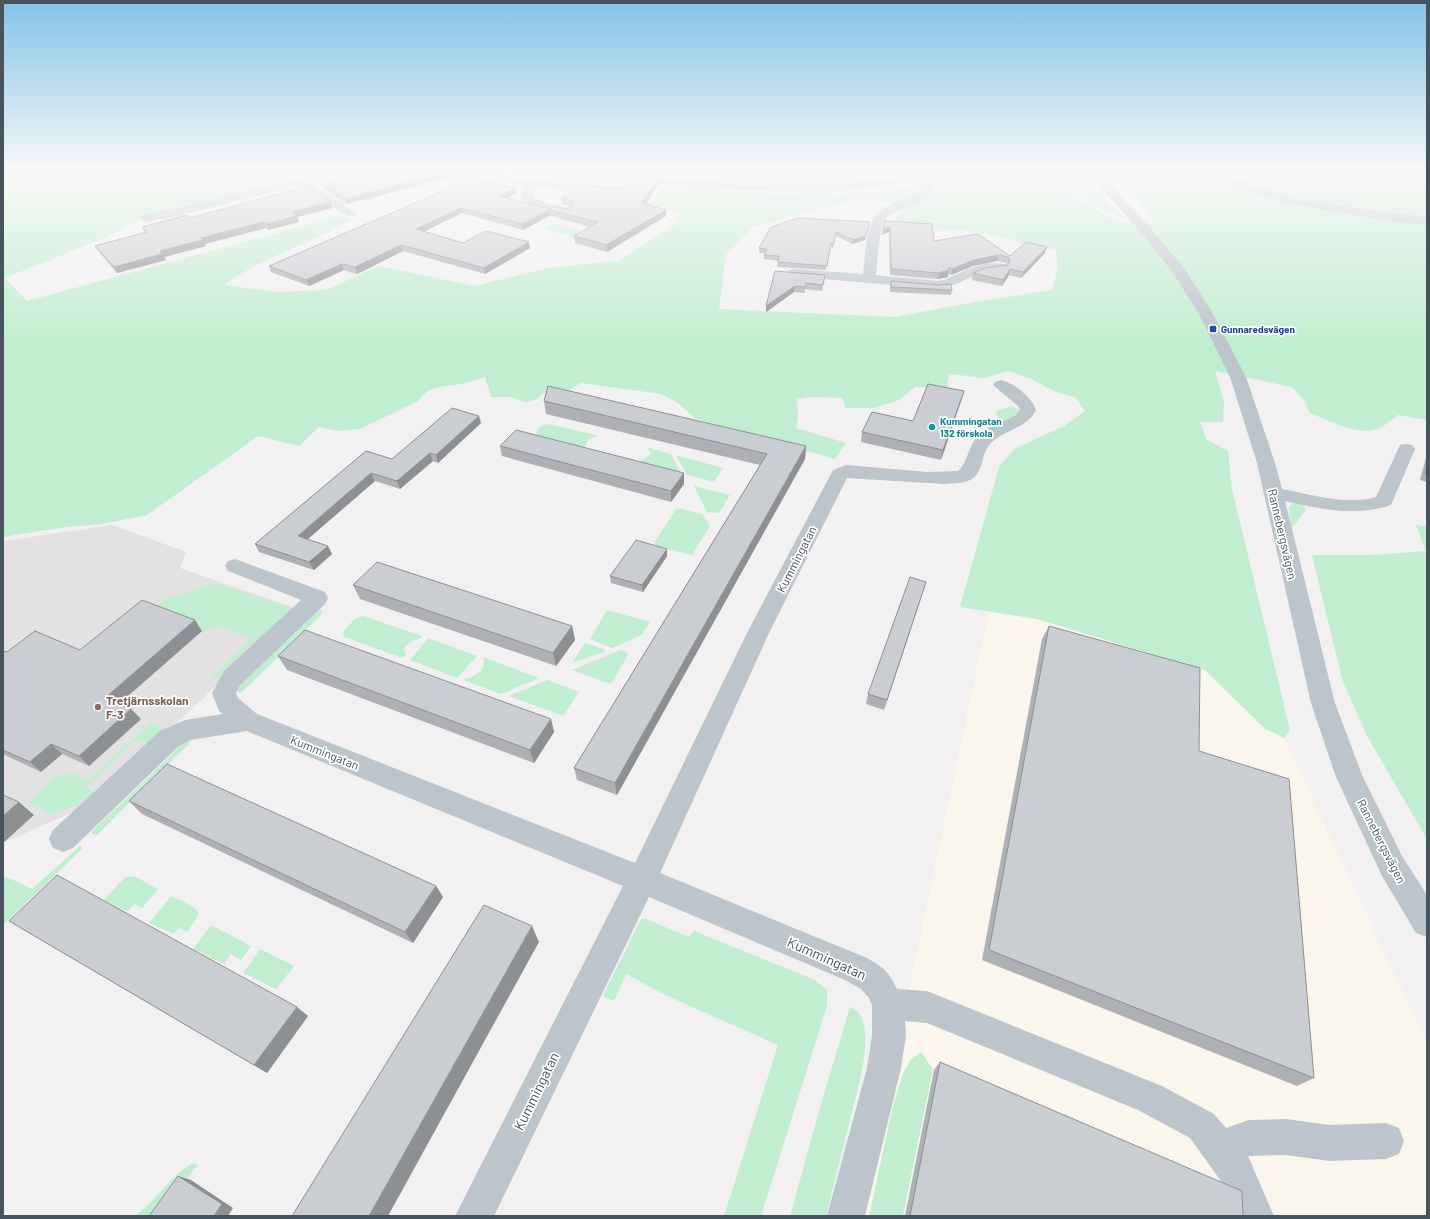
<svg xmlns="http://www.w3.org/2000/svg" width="1430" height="1219" viewBox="0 0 1430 1219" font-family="Barlow,sans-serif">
  <rect width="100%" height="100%" fill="#f2f0f0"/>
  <path fill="#fbf6eb" d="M 989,611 L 1037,619 L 1205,670 L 1265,729 L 1284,738 L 1427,1043 L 1427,1216 L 859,1216 L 899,1037 Z"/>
  <path fill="#e3e1e2" d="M 112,525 L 186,552 L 180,568 L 298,609 L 89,805 L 3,843 L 3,541 Z"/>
  <path fill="#c1eed0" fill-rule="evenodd" d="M 3,172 L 262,172 L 278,184 L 148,215 L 102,239 L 5,278 L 27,301 L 340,216 L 351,220 C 310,244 262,257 224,285 L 277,292 L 325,290 L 380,266 L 474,286 L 549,268 L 620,260 L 680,221 L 678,211 L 641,209 L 662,187 L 767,194 L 839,195 L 903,188 L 989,172 L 1019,172 L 1047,182 L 1117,222 L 1153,224 L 1152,215 L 1110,172 L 1427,172 L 1427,420 L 1398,415 C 1389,422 1379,431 1368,431 C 1349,431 1327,420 1310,413 L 1304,400 L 1292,387 L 1215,371 L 1224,401 L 1223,422 L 1200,422 L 1206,439 L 1228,451 L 1232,489 L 1290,730 L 1284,738 L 1265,729 L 1205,670 L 1037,619 L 960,607 L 999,467 L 1014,449 L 1064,426 L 1085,411 L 1075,397 L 1056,392 L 1029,378 L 1008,371 L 985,378 L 949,374 L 947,388 L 915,387 L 899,400 L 874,408 L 846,408 L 842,398 L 811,397 L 797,399 L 798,417 L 796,428 L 846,443 L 835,459 L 696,419 L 678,403 L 661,394 L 581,383 L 566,391 L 545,392 L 537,399 L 525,402 L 511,397 L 491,397 L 485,377 C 477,379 468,383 460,384 C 443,387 429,385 418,401 L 360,429 L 338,431 L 319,427 L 299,446 L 258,436 L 147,515 L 102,524 L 59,528 L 3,537 ZM 865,197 L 893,204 L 904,210 L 887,225 L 972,231 L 1056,250 L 1058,268 L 1052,290 L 975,302 L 895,317 L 719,309 L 726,255 L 753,227 Z
    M 531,172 L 552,172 L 610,179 L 613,181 Z
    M 1059,172 L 1076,172 L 1088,188 C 1083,202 1063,187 1054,181 L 1054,178 Z
    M 893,184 L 899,186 L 825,193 L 755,191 L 755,190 Z
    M 1093,189 L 1102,196 L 1127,221 C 1113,213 1097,209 1083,200 L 1083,197 L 1089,194 Z
    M 555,224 L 590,233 L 580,239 L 545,229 Z
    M 1011,406 L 1020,410 L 1021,414 L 1005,421 L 996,416 L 997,411 Z
    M 549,424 L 596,435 L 598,436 L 588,440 L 586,443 L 585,449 L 536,436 C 536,428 542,425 549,424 Z
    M 649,448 L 671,454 L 681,473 L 639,462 L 650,455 L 651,452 L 648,449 Z
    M 679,456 L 723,468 L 714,482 L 687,475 L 677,457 Z
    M 694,486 L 730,495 L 719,513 L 707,512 Z
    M 1297,502 L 1304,503 L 1305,511 L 1292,528 L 1290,523 L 1289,506 Z
    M 677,508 L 702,514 L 710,526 L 692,555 L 656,546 L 655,541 Z
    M 1416,525 L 1427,527 L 1427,839 L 1367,736 L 1342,679 L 1312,555 L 1372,555 L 1426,551 Z
    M 214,584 L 219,584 L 294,609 L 224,677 L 215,679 L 213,678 L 214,675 L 244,647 L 251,638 L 218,626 L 203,631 L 150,610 L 170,597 Z
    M 320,610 L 323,611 L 320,616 L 246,688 L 240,693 L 237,692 L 238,687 L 316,611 Z
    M 607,610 L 650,622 L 642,635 L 612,648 L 590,639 Z
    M 363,616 L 422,636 L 423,637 C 415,641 409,640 404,649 L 406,655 L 402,658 L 344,637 L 343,632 C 349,625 354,618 363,616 Z
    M 428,638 L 477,656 L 457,678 L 410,660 Z
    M 585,643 L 605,650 L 604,652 L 572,663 Z
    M 621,650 L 627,652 L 628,655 L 611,684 L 572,670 Z
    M 483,657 L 539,678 L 501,694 L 463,680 C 474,676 487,672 483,657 Z
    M 547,680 L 579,692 L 563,716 L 509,696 Z
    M 151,723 L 167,729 L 150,745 L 136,740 L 86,787 L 98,794 L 91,801 L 49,814 L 29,802 L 55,777 L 73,773 L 88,780 Z
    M 188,739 L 192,741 L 97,835 L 92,834 L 92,831 Z
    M 80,846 L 82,846 L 82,849 L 3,925 L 3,877 L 7,877 L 32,889 Z
    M 134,876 L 158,889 L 142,908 L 134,904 L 128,911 L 103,901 L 124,878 Z
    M 171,896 C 180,900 195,905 199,914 L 187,932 L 179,928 L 174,934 L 149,923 Z
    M 641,919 L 646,919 L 689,937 L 694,931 L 815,980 L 827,990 L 827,1006 L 761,1216 L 724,1216 L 778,1045 L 665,995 L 626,974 L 614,1001 L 603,996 Z
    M 211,925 L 251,946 L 241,960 L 231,954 L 224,964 L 193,949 Z
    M 260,949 L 294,966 L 276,989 L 243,973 Z
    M 850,1007 C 873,1014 864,1059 861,1076 L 826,1216 L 790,1216 L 821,1104 Z
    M 921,1052 L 933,1069 L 903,1216 L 869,1216 L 892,1110 L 902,1075 L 911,1059 Z
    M 192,1164 L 198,1164 L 160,1216 L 134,1216 C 156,1202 169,1176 192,1164 Z"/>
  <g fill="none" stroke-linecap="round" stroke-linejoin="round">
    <path fill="#bcc5cc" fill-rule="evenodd" d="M 327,172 L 345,172 L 344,174 L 311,182 L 355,212 L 357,214 L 355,216 L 347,216 L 300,185 L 177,216 L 146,222 L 142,221 L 140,218 L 142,215 L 146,214 L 177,208 Z
      M 563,172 C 614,172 661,178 712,182 C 776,186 843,187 906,176 L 904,172 L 914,172 L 918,174 L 930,172 L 952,172 L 951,174 L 925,179 L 934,186 L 930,195 L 888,216 C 878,229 878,259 876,275 L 938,281 L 944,280 C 962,272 984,259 1005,264 L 1007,267 L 1005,270 C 997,272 990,271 983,273 C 967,277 955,287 938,289 L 789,276 L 787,273 L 789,270 L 794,269 L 863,274 C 865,257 866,223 879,212 C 888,205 910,197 921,191 L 922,187 L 914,181 C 800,202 682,186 568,175 L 564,174 Z
      M 1087,172 L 1098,172 L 1152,230 L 1184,268 L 1212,312 L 1246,377 L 1275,463 L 1282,489 C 1309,494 1349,506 1376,497 L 1400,445 L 1406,444 L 1412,445 L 1415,449 L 1391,505 C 1355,517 1320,509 1285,501 L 1335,703 L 1362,775 L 1402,856 L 1427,895 L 1427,937 L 1416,933 L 1382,876 L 1336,777 L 1311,703 L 1257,463 L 1230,377 L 1198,312 L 1173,273 L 1144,236 Z
      M 1207,172 L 1221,172 L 1259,188 L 1296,199 L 1396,214 L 1427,217 L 1427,225 L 1396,222 L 1294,205 L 1251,192 L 1208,174 Z
      M 518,179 L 593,186 L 599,189 L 593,192 L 540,187 L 534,191 L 533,196 L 545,203 L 571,208 L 573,210 L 571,212 L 567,214 C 552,211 531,210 521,197 L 523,190 L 527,186 L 514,184 L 513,182 Z
      M 1001,380 C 1014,383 1032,397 1036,410 C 1027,429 1004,429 990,444 C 981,453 984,471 972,479 C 964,484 953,483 944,484 L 847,478 L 769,633 L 660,873 L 867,958 C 883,967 889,972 897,989 L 927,991 L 1162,1086 L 1214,1114 L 1226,1128 L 1249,1120 L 1286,1119 L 1329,1125 L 1386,1123 L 1399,1128 L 1404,1141 L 1399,1154 L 1386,1159 L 1329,1161 L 1286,1155 L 1248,1156 L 1274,1216 L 1236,1216 L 1223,1184 L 1190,1138 L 1138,1110 L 927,1023 L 905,1021 L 906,1036 L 901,1068 L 865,1216 L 827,1216 L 867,1068 L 872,1036 L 872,1005 L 869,998 L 861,989 L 845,980 L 649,897 L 494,1216 L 455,1216 L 623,886 L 247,731 L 190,740 L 178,747 L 73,848 L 63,852 L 53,848 L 49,839 L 53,830 L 160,731 L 185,720 L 223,714 L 219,711 L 212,693 L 224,671 L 301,600 L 228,571 L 225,566 L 228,561 L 235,559 L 325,592 L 328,598 L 325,604 L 240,685 L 236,693 L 238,698 L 257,714 L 635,863 L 747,633 L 833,470 L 846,465 L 928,472 L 958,471 C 969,461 968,444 980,434 C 984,431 989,427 993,425 C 1002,420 1014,420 1020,410 L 1018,406 L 993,385 L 995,382 Z"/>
  </g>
  <path fill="#aeb0b5" d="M 368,172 L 473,177 L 517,193 L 507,198 L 551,209 L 567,209 L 570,206 L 562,205 L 561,198 L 622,188 L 658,179 L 658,185 L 646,204 L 666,210 L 666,216 L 607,252 L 575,243 L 574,236 L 590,227 L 551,216 L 551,215 L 523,230 L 462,213 L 424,231 L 463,243 L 530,248 L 485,274 L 403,251 L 357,274 L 344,270 L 309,286 L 271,272 L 269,266 L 449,188 L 446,178 L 347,204 L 324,189 L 322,183 Z
    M 639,172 L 669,172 L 665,176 L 639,174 Z
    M 779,172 L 814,172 L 813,175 Z
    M 331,202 L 332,208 L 297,217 L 299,222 L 268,230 L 266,228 L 205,244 L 206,246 L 164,257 L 166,260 L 117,273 L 99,252 L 95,246 L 145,233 L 142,227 L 190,218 Z
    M 885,221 L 934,241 L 1010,256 L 1047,247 L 1045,253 L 1021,278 L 1009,275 L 1002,286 L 972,280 L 973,273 L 1007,265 L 1006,263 L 997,261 L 973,266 L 951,275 L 948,274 L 948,277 L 938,279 L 890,275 L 889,232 L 882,235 Z
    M 870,222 L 865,240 L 852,244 L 836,236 L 833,248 L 831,247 L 826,270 L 777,267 L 778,261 L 764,259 L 764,255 L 765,253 L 759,253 L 759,248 Z
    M 775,271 L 824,281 L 822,291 L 805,289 L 805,293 L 794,292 L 766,312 L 766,306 Z
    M 891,281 L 952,290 L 951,295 L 890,292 L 890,286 Z
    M 964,391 L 961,401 L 941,460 L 861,442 L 862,432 L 913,421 Z
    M 544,401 L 806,446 L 805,459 L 617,795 L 577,780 L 574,768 L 760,465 L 546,414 Z
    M 481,423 L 438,463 L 433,461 L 400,489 L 375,481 L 308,539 L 332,554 L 314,570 L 259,552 L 255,544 L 392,459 Z
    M 500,446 L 684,484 L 671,502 L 502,456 Z
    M 1427,454 L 1427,482 L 1420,480 Z
    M 667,556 L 643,592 L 611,583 L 610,576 Z
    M 926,582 L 884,710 L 866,704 L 868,694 Z
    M 353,585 L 572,626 L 575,640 L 556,666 L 360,599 Z
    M 1049,626 L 1199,751 L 1314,1078 L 1297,1086 L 982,960 L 1042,639 Z
    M 202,631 L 119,704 L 131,709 L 141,719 L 89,766 L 62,754 L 41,772 L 3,754 L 3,651 L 7,652 L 80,650 Z
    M 278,656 L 551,719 L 554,732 L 534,763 L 287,670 Z
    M 129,801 L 436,886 L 443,897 L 413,943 L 142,814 Z
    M 9,921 L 308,1016 L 267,1073 Z
    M 940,1062 L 1243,1216 L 905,1216 L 934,1070 Z"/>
  <path fill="#8d9093" d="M 665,172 L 669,172 L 665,176 Z
    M 445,173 L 446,178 L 347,204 L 345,199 Z
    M 658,179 L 658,185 L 642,210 L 641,203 Z
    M 516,188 L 517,193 L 500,202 L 499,196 Z
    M 331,202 L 332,208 L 297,217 L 299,222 L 268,230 L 266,224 L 292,212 Z
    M 461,208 L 462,213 L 417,235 L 416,229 Z
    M 551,209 L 550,210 L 551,215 L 523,230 L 522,224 Z
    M 666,210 L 666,216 L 607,252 L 606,245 Z
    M 263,222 L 266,228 L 205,244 L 206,246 L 164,257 L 166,260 L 117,273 L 114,267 L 201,238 Z
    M 870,222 L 865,240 L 852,244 L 853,240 Z
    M 890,227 L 889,232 L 882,235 L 883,229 Z
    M 529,242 L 530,248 L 485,274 L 484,268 Z
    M 401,245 L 403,251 L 357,274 L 355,267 Z
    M 1047,247 L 1045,253 L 1021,278 L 1023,272 Z
    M 999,255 L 997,261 L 973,266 L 951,275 L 952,269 L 974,260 Z
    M 342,264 L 344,270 L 309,286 L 306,280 Z
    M 1010,269 L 1009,275 L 1002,286 L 1003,280 Z
    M 949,270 L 948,277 L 938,279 L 939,273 Z
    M 795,286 L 794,292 L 766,312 L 766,306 Z
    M 964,391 L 961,401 L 941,460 L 943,450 Z
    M 479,416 L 481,423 L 438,463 L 436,455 Z
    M 806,446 L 805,459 L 617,795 L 615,783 Z
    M 430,453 L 433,461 L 400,489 L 397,481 Z
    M 371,473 L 375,481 L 302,544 L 298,536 Z
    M 684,473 L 684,484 L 671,502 L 671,491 Z
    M 328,546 L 332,554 L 314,570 L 309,562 Z
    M 667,549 L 667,556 L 643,592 L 642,585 Z
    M 926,582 L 923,592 L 884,710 L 887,700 Z
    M 195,620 L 202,631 L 114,708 L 105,698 Z
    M 572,626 L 575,640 L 556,666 L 553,653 Z
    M 131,709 L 141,719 L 89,766 L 79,756 Z
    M 551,719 L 554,732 L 534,763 L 530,750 Z
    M 51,744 L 62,754 L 41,772 L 30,762 Z
    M 19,802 L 34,815 L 3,843 L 3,816 Z
    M 436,886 L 443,897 L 413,943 L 405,932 Z
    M 532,926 L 539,942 L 388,1216 L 369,1216 Z
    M 297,1007 L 308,1016 L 267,1073 L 254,1065 Z
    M 178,1176 L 191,1180 L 233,1208 L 228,1216 L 214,1216 Z"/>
  <path fill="#cacdd2" stroke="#8d9093" d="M 368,172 L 464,172 L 473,177 L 516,188 L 499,196 L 551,209 L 522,224 L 461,208 L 416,229 L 463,243 L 486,231 L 529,242 L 484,268 L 401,245 L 355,267 L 342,264 L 306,280 L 269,266 L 450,188 L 445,173 L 345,199 L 322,183 Z
    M 631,177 L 658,179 L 641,203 L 666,210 L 606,245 L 574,236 L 598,222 L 550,210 L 553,207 L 567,209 L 573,205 L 570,200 L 561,198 L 573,185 L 622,188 Z
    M 304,187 L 307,187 L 331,202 L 292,212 L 297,216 L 266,224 L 263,222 L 201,238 L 203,240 L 160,251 L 162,254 L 114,267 L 95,246 L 147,232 L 142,227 L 187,215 L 190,218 Z
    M 798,218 L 870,222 L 866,236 L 853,240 L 836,232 L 834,243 L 831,243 L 827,266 L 778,262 L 779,256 L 764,255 L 767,249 L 759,248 L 771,227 Z
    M 885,221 L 932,224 L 934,241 L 978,234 L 1010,256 L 1026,242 L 1047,247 L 1023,272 L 1010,269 L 1003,280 L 973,273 L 985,268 L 1008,265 L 1010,260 L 1008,257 L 999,255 L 974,260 L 952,269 L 949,268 L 949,270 L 939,273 L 891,269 L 890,227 L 883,229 Z
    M 775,271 L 825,275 L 823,285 L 806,283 L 805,287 L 795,286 L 766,306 Z
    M 891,281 L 939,285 L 951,284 L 952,290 L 891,287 Z
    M 928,384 L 964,391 L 943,450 L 862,432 L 872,412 L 913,421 Z
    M 548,386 L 806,446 L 615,783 L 574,768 L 767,454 L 544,401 Z
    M 452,408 L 479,416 L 436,455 L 430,453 L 397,481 L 371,473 L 298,536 L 328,546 L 309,562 L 255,544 L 366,451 L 392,459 Z
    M 516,430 L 684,473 L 671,491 L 500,446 Z
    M 1427,467 L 1427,473 L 1425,473 Z
    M 636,540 L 667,549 L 642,585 L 610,576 Z
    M 377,562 L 572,626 L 553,653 L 353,585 Z
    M 910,577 L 926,582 L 887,700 L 868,694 Z
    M 142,600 L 195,620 L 105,698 L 131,709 L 79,756 L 51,744 L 30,762 L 3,750 L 3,651 L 7,652 L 35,631 L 80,650 Z
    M 1049,626 L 1200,668 L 1199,751 L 1289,779 L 1314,1078 L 989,950 Z
    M 305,630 L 551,719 L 530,750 L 278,656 Z
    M 167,764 L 436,886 L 405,932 L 129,801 Z
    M 3,795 L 19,802 L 3,816 Z
    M 57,875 L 297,1007 L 254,1065 L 9,921 Z
    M 484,905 L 532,926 L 369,1216 L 292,1216 Z
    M 940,1062 L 1242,1191 L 1243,1216 L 910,1216 Z
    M 178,1176 L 222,1204 L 214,1216 L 149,1216 Z"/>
  <linearGradient id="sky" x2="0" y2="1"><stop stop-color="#84c3e8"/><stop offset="0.5" stop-color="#f9f8f8"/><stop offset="1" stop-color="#f9f8f8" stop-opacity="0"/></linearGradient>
  <rect width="1430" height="343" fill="url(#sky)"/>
  <rect fill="#1a4fb4" stroke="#fff" stroke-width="1.5" x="1209" y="325" width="8" height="8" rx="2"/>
  <circle fill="#0f9aa8" stroke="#fff" stroke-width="1.5" cx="932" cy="427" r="4"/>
  <circle fill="#8d6e63" stroke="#fff" stroke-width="1.5" cx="98" cy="707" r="4"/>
  <g text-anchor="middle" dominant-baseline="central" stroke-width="3.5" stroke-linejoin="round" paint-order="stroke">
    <g font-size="10" font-weight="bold" fill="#164399" stroke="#fff" text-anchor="start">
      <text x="1221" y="329">Gunnaredsvägen</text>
    </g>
    <g font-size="10" font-weight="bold" fill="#0d838f" stroke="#fff" text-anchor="start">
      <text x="940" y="421">Kummingatan<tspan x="940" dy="12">132 förskola</tspan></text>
    </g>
    <g font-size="12" fill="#48545d" stroke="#fff">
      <text transform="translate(1283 534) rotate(77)">Rannebergsvägen</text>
      <text transform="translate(796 559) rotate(-63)">Kummingatan</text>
      <text transform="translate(325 752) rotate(22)">Kummingatan</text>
      <text transform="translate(1382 841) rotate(63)">Rannebergsvägen</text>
    </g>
    <g font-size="12" font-weight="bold" fill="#785e54" stroke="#fff" text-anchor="start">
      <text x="106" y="700">Tretjärnsskolan<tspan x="106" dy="14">F-3</tspan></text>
    </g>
    <g font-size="14" fill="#48545d" stroke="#fff">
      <text transform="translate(827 958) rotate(24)">Kummingatan</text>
      <text transform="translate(536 1091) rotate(-64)">Kummingatan</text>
    </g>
  </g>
  <rect width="1430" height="1219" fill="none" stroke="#48545d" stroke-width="8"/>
</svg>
